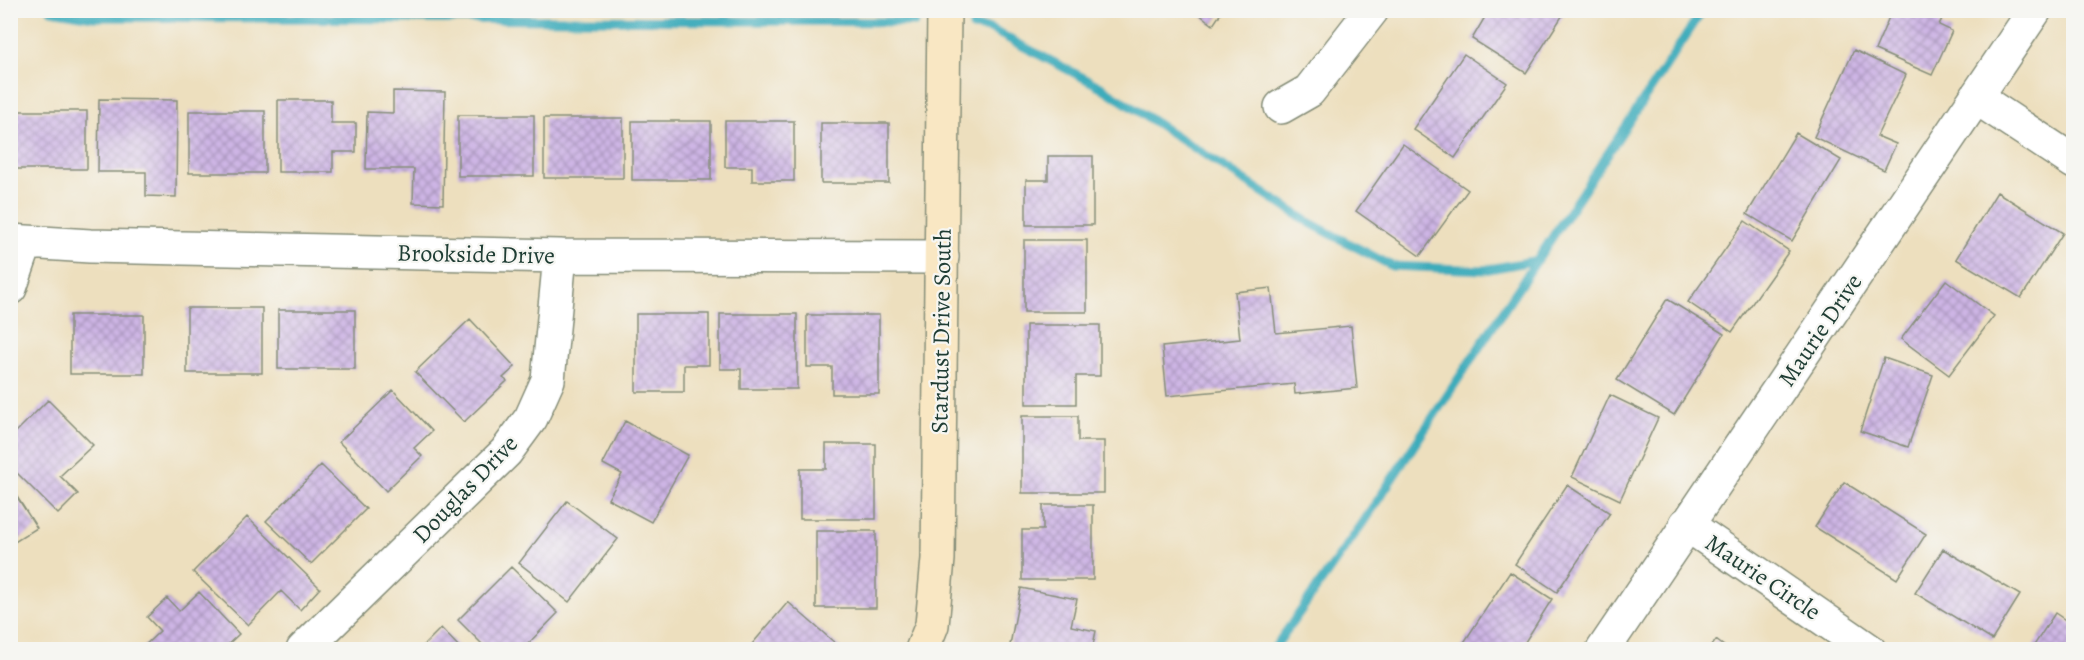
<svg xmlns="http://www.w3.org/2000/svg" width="2084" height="660" viewBox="0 0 2084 660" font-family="Alegreya,serif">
  <defs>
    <pattern id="building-cross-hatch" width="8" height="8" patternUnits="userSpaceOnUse" patternTransform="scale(1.5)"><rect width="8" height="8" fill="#ceb5e5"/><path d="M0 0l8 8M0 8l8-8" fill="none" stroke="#a794ba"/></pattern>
  </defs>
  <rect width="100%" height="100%" fill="#f6f6f2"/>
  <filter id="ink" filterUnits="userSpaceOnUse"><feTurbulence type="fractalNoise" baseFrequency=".0167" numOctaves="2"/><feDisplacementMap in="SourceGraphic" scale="12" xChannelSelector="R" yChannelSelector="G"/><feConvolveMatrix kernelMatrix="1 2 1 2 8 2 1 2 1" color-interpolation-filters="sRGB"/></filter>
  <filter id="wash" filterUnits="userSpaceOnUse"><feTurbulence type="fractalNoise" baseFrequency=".008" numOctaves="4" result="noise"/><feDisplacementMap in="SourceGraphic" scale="24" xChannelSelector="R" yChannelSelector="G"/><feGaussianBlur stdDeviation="1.35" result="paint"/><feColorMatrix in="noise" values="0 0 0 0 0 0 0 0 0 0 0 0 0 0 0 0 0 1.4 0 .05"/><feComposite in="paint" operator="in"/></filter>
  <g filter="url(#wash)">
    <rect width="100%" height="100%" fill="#eddfbe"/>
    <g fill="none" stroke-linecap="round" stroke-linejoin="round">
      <path stroke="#3dacbb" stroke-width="9" d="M 51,10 L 93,17 L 915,22
        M 973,27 L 990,29 L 1101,87 L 1310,223 L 1392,266 L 1484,270 L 1538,260
        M 1273,650 L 1362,524 L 1703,10"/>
    </g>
    <g id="blocks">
      <path fill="url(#building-cross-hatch)" d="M 1194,10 L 1223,10 L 1213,25 Z
        M 1489,10 L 1566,10 L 1526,73 L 1472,39 Z
        M 1892,10 L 1946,10 L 1939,25 L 1952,31 L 1932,75 L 1875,50 Z
        M 1854,50 L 1906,75 L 1877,136 L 1896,144 L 1884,170 L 1814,137 Z
        M 1464,54 L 1507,83 L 1455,158 L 1413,129 Z
        M 393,91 L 445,92 L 443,204 L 413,203 L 414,169 L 366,169 L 367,112 L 393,113 Z
        M 99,99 L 177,100 L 176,197 L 146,196 L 146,172 L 98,172 Z
        M 278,100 L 331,100 L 331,123 L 356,123 L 356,152 L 333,152 L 333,172 L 278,172 Z
        M 10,111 L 87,111 L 87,169 L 10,169 Z
        M 189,111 L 265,111 L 265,173 L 189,173 Z
        M 458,115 L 534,115 L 534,176 L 458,176 Z
        M 544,118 L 623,118 L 623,178 L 544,178 Z
        M 632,121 L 711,121 L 711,180 L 632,180 Z
        M 725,121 L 794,121 L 794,181 L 752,181 L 752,167 L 725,167 Z
        M 821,123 L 889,123 L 889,183 L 821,183 Z
        M 1796,133 L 1841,160 L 1792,241 L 1747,214 Z
        M 1403,144 L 1468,190 L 1420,256 L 1356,211 Z
        M 1048,156 L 1093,156 L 1093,225 L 1026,225 L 1026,180 L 1048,180 Z
        M 1997,192 L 2063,233 L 2021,298 L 1956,259 Z
        M 1745,221 L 1789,251 L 1732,332 L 1688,302 Z
        M 1024,240 L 1087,240 L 1087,312 L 1024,312 Z
        M 1946,280 L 1994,316 L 1949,375 L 1901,339 Z
        M 1271,288 L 1276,333 L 1351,326 L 1357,388 L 1295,394 L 1294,384 L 1167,396 L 1162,347 L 1240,339 L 1235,292 Z
        M 1667,299 L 1724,334 L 1674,415 L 1617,380 Z
        M 187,308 L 262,308 L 262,373 L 187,373 Z
        M 278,310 L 355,310 L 355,369 L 278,369 Z
        M 636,314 L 709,314 L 709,365 L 684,365 L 684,392 L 636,392 Z
        M 720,314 L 797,314 L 797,389 L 741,389 L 741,369 L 720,369 Z
        M 70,315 L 144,315 L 144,374 L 70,374 Z
        M 807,315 L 879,315 L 879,394 L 832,394 L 832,367 L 807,367 Z
        M 470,319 L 515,367 L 503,378 L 507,381 L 464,422 L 415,372 Z
        M 1026,325 L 1100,325 L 1100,376 L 1076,376 L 1076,404 L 1026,404 Z
        M 1884,358 L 1933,375 L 1908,447 L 1860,431 Z
        M 393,390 L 432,431 L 414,448 L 422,456 L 386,491 L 339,442 Z
        M 1610,395 L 1658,418 L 1620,500 L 1572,477 Z
        M 48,400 L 93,445 L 60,476 L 78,494 L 58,514 L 10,466 L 10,438 Z
        M 1022,416 L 1078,416 L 1078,441 L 1104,441 L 1104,493 L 1022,493 Z
        M 625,421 L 688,455 L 651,522 L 608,499 L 622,474 L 603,464 Z
        M 826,444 L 876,444 L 876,519 L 800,519 L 800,469 L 826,469 Z
        M 321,465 L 366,509 L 311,564 L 266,521 Z
        M 1844,482 L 1926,534 L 1897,579 L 1815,527 Z
        M 1567,485 L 1610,513 L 1557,592 L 1515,564 Z
        M 10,486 L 37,528 L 10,545 Z
        M 567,501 L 618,539 L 569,602 L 519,563 Z
        M 1043,505 L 1093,505 L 1093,580 L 1022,580 L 1022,530 L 1043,530 Z
        M 247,517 L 320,588 L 300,610 L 281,591 L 248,625 L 193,572 Z
        M 816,531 L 876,531 L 876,608 L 816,608 Z
        M 1943,549 L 2020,595 L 1992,640 L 1915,593 Z
        M 511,567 L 558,613 L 522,650 L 488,650 L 458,620 Z
        M 1510,572 L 1552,599 L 1520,650 L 1459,650 Z
        M 1021,588 L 1077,599 L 1071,626 L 1096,631 L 1092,650 L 1009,650 Z
        M 199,592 L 239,634 L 222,650 L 146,650 L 143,647 L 160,631 L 147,617 L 167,598 L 179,611 Z
        M 788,602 L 843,650 L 747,650 Z
        M 2055,613 L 2074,626 L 2074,650 L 2031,650 Z
        M 441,628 L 462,650 L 419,650 Z
        M 1716,640 L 1729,650 L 1709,650 Z"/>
    </g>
  </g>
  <g filter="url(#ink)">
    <use href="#blocks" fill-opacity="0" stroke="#868e79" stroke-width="1.5"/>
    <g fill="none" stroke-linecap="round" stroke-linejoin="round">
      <defs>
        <path id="street" d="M 1977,98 L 2074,162
          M 1281,107 L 1309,91 L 1372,10
          M 10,241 L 90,246 L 560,256 L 942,257
          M 10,288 L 26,242
          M 1686,524 L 1869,650
          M 303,650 L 506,452 L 531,418 L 548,380 L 560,256
          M 1603,650 L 2035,10"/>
        <path id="secondary" d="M 922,650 L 932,625 L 938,559 L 944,10"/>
      </defs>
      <use href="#street" stroke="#868e79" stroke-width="36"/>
      <use href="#secondary" stroke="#868e79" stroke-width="36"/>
      <use href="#street" stroke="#fff" stroke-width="33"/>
      <use href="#secondary" stroke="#f9e7c3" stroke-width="33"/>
    </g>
  </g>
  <g text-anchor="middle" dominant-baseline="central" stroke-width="4.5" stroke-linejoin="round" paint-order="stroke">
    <g font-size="24" fill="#1f3d34" stroke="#f6f6f2">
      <text transform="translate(476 254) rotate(1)">Brookside Drive</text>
      <text transform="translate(1820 330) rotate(-56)">Maurie Drive</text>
      <text transform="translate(941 331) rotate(-89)">Stardust Drive South</text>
      <text transform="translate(465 489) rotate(-46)">Douglas Drive</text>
      <text transform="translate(1763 577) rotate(34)">Maurie Circle</text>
    </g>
  </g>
  <rect width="2084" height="660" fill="none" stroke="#f6f6f2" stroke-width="36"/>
</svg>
